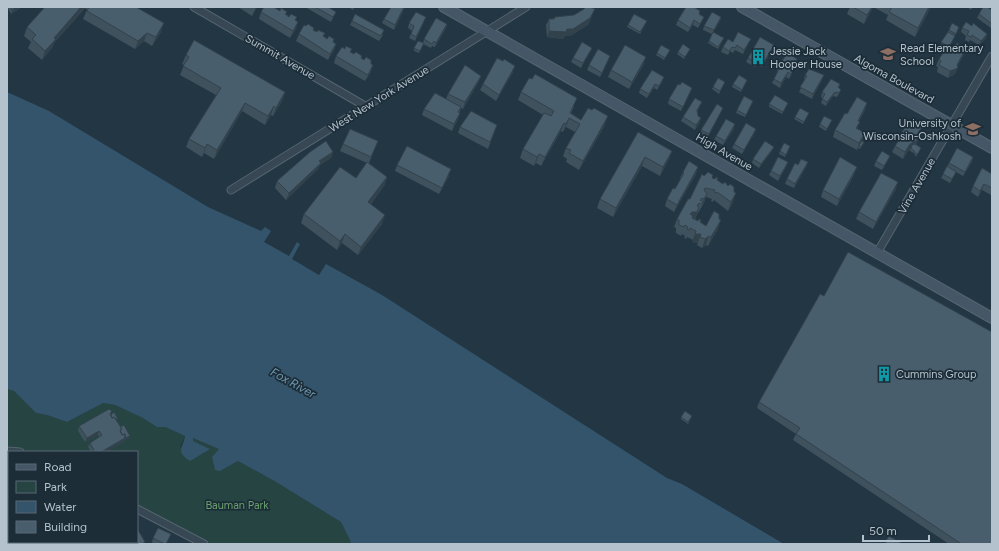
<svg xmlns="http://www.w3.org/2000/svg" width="999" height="551" viewBox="0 0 999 551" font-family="Figtree,sans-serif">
  <rect width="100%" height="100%" fill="#233643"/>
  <path fill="#254442" d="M 7,389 L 14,391 L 36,413 L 47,415 L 67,422 L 102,403 L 115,405 L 185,436 L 180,447 L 210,449 L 193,441 L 193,438 L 220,449 L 220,471 L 238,461 L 276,482 L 341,522 L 352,543 L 349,544 L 204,544 L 137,509 L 137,452 L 7,451 Z"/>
  <path fill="#33546a" d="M 7,92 L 49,111 L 208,207 L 261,231 L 265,227 L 271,231 L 264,242 L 289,256 L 297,242 L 300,244 L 292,259 L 319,275 L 326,264 L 382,295 L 667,478 L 682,484 L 784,544 L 349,544 L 351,542 L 341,522 L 276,482 L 238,461 L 220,471 L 215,470 L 212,457 L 219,449 L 193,438 L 193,441 L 210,449 L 190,461 C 175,451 183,449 185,436 L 165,427 L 157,427 L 143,418 L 115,405 L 103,403 L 67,422 L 47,415 L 36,413 L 14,391 L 7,389 Z"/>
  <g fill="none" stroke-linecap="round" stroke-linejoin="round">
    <defs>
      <path id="minor" d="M 194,7 L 365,106
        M 231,190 L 526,7
        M 877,253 L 992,56
        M 7,451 L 20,452
        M 137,509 L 204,544
        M 81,544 L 85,542"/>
      <path id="secondary" d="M 444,7 L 992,318
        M 742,7 L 992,148"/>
    </defs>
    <use href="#minor" stroke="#556570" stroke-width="9"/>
    <use href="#secondary" stroke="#556570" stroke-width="12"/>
    <use href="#minor" stroke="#374753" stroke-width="7"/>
    <use href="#secondary" stroke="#455766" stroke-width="10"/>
  </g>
  <path fill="#3e515d" d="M 7,7 L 22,7 L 11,14 Z
    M 45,7 L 136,7 L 161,32 L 152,46 L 144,41 L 135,49 L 83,19 L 87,10 L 85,8 L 54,43 L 52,48 L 42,60 L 28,48 L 31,42 L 24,36 L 27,27 Z
    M 238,7 L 257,7 L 252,16 Z
    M 276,7 L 276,8 L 280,11 L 287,12 L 286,14 L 295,20 L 296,29 L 290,38 L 259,19 L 261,12 Z
    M 305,7 L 328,7 L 336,12 L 331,22 Z
    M 348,7 L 355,7 L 353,10 Z
    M 405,7 L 394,30 L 382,23 L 384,19 Z
    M 850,7 L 931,7 L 915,37 L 886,20 L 888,15 L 873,7 L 864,24 L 847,14 Z
    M 967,7 L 973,7 L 971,10 Z
    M 992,10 L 992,26 L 991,28 L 977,18 L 979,14 Z
    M 592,16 L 588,25 L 570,36 L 565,36 L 563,39 L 547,37 L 546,25 L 549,19 Z
    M 704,17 L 702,21 L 698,28 L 693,25 L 688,32 L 676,25 L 678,20 Z
    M 721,17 L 720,21 L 713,32 L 724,38 L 718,49 L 708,43 L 712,34 L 703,30 L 704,26 Z
    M 352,21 L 383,35 L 379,41 L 350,25 Z
    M 424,22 L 415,41 L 409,38 L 412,31 L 408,28 L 409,23 Z
    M 646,23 L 640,34 L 627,27 L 628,25 Z
    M 447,24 L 446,28 L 435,47 L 432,46 L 431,48 L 423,44 L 419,53 L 414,51 L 414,48 L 423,43 L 424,39 Z
    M 306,26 L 314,28 L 313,30 L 317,32 L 325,33 L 323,36 L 336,44 L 334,50 L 328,60 L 296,41 L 299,34 Z
    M 962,28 L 987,34 L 986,38 L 979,45 L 970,40 L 969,42 L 965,40 L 966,36 L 961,32 Z
    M 958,29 L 949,47 L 964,54 L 957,67 L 955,74 L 948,78 L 937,72 L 938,67 L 936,66 L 939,59 L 947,48 L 941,45 L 949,30 Z
    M 733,42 L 749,43 L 743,54 L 735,50 L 733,53 L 730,51 L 728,55 L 721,52 L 723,47 Z
    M 774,45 L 772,49 L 762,67 L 757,64 L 755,67 L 746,62 L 748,58 Z
    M 592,48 L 590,52 L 581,68 L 571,62 L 573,58 Z
    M 690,49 L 684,59 L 677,54 L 678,52 Z
    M 351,52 L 354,54 L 362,56 L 361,58 L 371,64 L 371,72 L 365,81 L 334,63 L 336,56 Z
    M 669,52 L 664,60 L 656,55 L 657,53 Z
    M 186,55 L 285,92 L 282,101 L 273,116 L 271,115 L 265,125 L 242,111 L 214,159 L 204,153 L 202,157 L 186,147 L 189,139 L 216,95 L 180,75 L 184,65 L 182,64 Z
    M 503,61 L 513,72 L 496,101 L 480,90 L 483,84 Z
    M 608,61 L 600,77 L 587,70 L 589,65 Z
    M 796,63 L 793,68 L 794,69 L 789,79 L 786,77 L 780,88 L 772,83 L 778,71 L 776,70 L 778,66 Z
    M 644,64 L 629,89 L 608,77 L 611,70 Z
    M 805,75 L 822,80 L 812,99 L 799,92 L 805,80 L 804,79 Z
    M 481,76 L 478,83 L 463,109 L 461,108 L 458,119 L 452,131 L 422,115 L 424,109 L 446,99 L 448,94 Z
    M 664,77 L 662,82 L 657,90 L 654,88 L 647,98 L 639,93 L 640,89 Z
    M 747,80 L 741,92 L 732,87 L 733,84 Z
    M 725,82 L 719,94 L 712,89 L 713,87 Z
    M 840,84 L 839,88 L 839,94 L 837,97 L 833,96 L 826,106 L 821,103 L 823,98 L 821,97 L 822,92 Z
    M 680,85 L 692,88 L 681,111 L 668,104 L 669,99 Z
    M 521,92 L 574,107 L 571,113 L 581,120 L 605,125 L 579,170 L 566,162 L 567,159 L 563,156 L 566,148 L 575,132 L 566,127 L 563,132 L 561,131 L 541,166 L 536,163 L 534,166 L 520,158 L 523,149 L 543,115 L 518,100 Z
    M 753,101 L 745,117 L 736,113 L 737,110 Z
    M 769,104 L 787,105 L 782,114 L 769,107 Z
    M 700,107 L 697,111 L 700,122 L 695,130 L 681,121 L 683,117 Z
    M 723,108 L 721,112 L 707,139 L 700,134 L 701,130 Z
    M 865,110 L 859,121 L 857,129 L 862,141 L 864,142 L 860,149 L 858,148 L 857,150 L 833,137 L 835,130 L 847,114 Z
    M 809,113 L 803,124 L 794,119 L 795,117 Z
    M 832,120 L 826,131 L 819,127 L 820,124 Z
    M 460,127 L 495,131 L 488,149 L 458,133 Z
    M 734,129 L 723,145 L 714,140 L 716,136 Z
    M 756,129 L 754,134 L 742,154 L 732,148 L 734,144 Z
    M 638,132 L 672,151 L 669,159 L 660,176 L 642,166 L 613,217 L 597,208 L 600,199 Z
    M 901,133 L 919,134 L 920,134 L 918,141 L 916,144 L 921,148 L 916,157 L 914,153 L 910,151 L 910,150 L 908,151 L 903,159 L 892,152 L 895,146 L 899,139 Z
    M 378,141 L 369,163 L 387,177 L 384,186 L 371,204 L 382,224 L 358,255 L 342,243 L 337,250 L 301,223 L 304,214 L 356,178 L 367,163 L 340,151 L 343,144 Z
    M 790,146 L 785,157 L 779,154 L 780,151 Z
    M 774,147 L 772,151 L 759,168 L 752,163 L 753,159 Z
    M 333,152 L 331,158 L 320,165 L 318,169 L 286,200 L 275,188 L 277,181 Z
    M 890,156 L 888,160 L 882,170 L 874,166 L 876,161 Z
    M 973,157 L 972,162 L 963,176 L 956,172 L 950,183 L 941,178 L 949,163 Z
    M 788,162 L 786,167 L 778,181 L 769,175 L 771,171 Z
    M 808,162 L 806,167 L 794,188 L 785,184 L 787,179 L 798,165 Z
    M 397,165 L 449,176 L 439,194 L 395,171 Z
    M 683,172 L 696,174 L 674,212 L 665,206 L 667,199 L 675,189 L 681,179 L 680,178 Z
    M 855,173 L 837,206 L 821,197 L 823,190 Z
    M 992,174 L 992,194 L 991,195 L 982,190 L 978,197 L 971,192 L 973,186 Z
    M 704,176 L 712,178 L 718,181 L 733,202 L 728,211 L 714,200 L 713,202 L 711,201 L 712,199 L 706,197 L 704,203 L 698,213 L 698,212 L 695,219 L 706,226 L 718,229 L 708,246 L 706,245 L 702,248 L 697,245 L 698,243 L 692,242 L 693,240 L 687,237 L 686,239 L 684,238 L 685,236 L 682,234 L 681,236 L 676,233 L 676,228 L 674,227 L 677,219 L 690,199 Z
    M 896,189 L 873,229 L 856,219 L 859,212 Z
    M 759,402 L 992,544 L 949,544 L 793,440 L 796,434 L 757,408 Z
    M 110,414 L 117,421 L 120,427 L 130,436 L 129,438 L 124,441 L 124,442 L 107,452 L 91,452 L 88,447 L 90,443 L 99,437 L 98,435 L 85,442 L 78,431 L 79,426 Z
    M 681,417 L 691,418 L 688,424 L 681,419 Z
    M 171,534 L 166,544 L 154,544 L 152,543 L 153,538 Z
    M 130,542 L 137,542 L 145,544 L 131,544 Z"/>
  <path fill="#32424c" d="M 16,7 L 22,7 L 11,14 L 12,10 Z
    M 81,7 L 85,7 L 54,43 L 52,48 L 42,60 L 45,51 L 54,38 Z
    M 256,7 L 257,7 L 252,16 L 255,9 Z
    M 404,7 L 405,7 L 394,30 L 395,25 Z
    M 872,7 L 873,7 L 864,24 L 867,15 Z
    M 929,7 L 931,7 L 915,37 L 918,28 Z
    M 595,9 L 592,16 L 588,25 L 570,36 L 565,36 L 563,39 L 547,37 L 549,31 L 567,29 Z
    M 721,17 L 720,21 L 712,35 L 714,30 Z
    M 694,20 L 693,25 L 688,32 Z
    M 298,22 L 296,29 L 290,38 L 293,31 Z
    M 164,23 L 161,32 L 152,46 L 156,37 Z
    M 447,24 L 446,28 L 435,47 L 436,43 Z
    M 147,33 L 144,41 L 135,49 L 138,41 Z
    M 987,34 L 986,38 L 979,45 L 981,41 Z
    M 751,39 L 749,43 L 743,54 L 744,50 Z
    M 336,44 L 334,50 L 328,60 L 330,54 Z
    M 774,45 L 772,49 L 762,67 L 764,62 Z
    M 592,48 L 590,52 L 581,68 L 583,63 Z
    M 966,48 L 964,54 L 956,68 L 958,68 L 955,74 L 948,78 L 950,71 L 957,65 Z
    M 646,57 L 644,64 L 629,89 L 632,82 Z
    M 373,65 L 371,72 L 365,81 Z
    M 515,66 L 513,72 L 496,101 L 499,95 Z
    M 788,72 L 786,77 L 780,88 L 781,83 Z
    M 824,75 L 822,80 L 812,99 L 813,94 Z
    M 481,76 L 478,83 L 463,109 L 465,102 Z
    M 664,77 L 662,82 L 657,90 L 659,86 Z
    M 655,84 L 654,88 L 647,98 L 649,94 Z
    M 285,92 L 282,101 L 273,116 L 276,108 Z
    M 835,92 L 833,96 L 826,106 L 827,102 Z
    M 245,103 L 242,111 L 214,159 L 217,150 Z
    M 867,103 L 865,110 L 855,127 Z
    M 274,106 L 271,115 L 265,125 L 268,116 Z
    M 723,108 L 721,112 L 707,139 L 709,134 Z
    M 460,113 L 458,119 L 452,131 L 454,124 Z
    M 608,116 L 605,125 L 579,170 L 583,161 Z
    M 569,118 L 566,127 L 563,132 L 566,124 Z
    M 701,118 L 700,122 L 695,130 L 696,125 Z
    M 564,123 L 561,131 L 541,166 L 545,157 Z
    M 735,124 L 734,129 L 723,145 L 725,141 Z
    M 756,129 L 754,134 L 742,154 L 744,150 Z
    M 865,133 L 863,140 L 857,150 L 859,143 Z
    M 920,134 L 918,141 L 914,148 L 911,148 L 910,150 L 908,151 L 903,159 L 905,152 L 910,144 Z
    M 207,144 L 204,153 L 202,157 L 205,148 Z
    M 774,147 L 772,151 L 759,168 L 761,164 Z
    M 672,151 L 669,159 L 660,176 L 663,167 Z
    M 333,152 L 331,158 L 320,165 L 318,169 L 286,200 L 289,193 L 319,161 Z
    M 539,154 L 536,163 L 534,166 L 537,157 Z
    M 645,157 L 642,166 L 613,217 L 616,208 Z
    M 973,157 L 972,162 L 963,176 L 965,172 Z
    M 788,162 L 786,167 L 778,181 L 780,176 Z
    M 808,162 L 806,167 L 794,188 L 795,184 Z
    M 698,167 L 696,174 L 674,212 L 677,205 Z
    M 857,167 L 855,173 L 837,206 L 839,199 Z
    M 451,169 L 449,176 L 439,194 L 442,188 Z
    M 387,177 L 384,186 L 365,211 L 368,202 Z
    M 898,182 L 896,189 L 873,229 L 876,222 Z
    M 984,184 L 982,190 L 978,197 L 980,191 Z
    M 736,193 L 733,202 L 728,211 L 731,202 Z
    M 707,194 L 704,203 L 701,208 L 704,199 Z
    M 699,203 L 695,212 L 699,207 L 696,216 L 693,221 L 687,223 L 692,212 L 697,206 Z
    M 385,215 L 382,224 L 358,255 L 361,247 Z
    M 721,220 L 718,229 L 708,246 L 711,237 Z
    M 345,234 L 342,243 L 337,250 L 340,241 Z
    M 695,234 L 701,234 L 698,243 L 692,242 Z
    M 709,236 L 706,245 L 702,248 L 705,239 Z
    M 99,431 L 98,435 L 85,442 L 87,438 Z
    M 130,436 L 129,438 L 124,441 L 124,442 L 107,452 L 101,452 Z
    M 9,492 L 9,496 L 7,497 L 8,493 Z
    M 41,542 L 46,542 L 42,544 L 40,544 Z"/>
  <path fill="#485e6c" stroke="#32424c" d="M 11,7 L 16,7 L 12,10 Z
    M 45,7 L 81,7 L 54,38 L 56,39 L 45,51 L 32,39 L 36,35 L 27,27 Z
    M 89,7 L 136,7 L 164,23 L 156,37 L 147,33 L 138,41 L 87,11 Z
    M 264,7 L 276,7 L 275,8 L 280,11 L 281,8 L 287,12 L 285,14 L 289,17 L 291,14 L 297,17 L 295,20 L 298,22 L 293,31 L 261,12 Z
    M 315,7 L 328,7 L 336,12 L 333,17 Z
    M 391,7 L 404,7 L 395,25 L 384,19 Z
    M 585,7 L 590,7 L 595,9 L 590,18 L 573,29 L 567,29 L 566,32 L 549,31 L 549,19 L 554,19 L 555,17 L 574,15 L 584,9 Z
    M 686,7 L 694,7 L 700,11 L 699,14 L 704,17 L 700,24 L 694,20 L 690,28 L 678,20 Z
    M 853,7 L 872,7 L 867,15 Z
    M 892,7 L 929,7 L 918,28 L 889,12 Z
    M 983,7 L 987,7 L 992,10 L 992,24 L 979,14 Z
    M 416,12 L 426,17 L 416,37 L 411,34 L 414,26 L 409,23 Z
    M 712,12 L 721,17 L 714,30 L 704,26 Z
    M 355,14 L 384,30 L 381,36 L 352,21 Z
    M 634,14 L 647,21 L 640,32 L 628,25 Z
    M 436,18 L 447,24 L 436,43 L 434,41 L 432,44 L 424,39 Z
    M 966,22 L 972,26 L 973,23 L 987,34 L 981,41 L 972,35 L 971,37 L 967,35 L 969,31 L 962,28 Z
    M 952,23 L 959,27 L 956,34 L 949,30 Z
    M 308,24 L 314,28 L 313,30 L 317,32 L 318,30 L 325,33 L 323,36 L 327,39 L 329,36 L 334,39 L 333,42 L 336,44 L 330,54 L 299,34 L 304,25 L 306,26 Z
    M 713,32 L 724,38 L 718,47 L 709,41 Z
    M 738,32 L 751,39 L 744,50 L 737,45 L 735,48 L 732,47 L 729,51 L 723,47 L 728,39 L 733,42 Z
    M 948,32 L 955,36 L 949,47 L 941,42 Z
    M 760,37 L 774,45 L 764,62 L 759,59 L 757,63 L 748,58 Z
    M 194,40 L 285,92 L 276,108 L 274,106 L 268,116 L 245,103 L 217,150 L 207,144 L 205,148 L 189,139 L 221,88 L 183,66 L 189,57 L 186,55 Z
    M 418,41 L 424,43 L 420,51 L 414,48 Z
    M 582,42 L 592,48 L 583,63 L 573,58 Z
    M 957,43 L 966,48 L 957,65 L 958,68 L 950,71 L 939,65 L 941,61 L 939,59 L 947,47 L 952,49 Z
    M 683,44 L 690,49 L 685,57 L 678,52 Z
    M 625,45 L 646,57 L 632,82 L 611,70 Z
    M 661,45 L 670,50 L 665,58 L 657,53 Z
    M 346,46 L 352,49 L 350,52 L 354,54 L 356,52 L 362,56 L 361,58 L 364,60 L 366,57 L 371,60 L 371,64 L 373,65 L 368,75 L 336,56 L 342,47 L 345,49 Z
    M 598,49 L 610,56 L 602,73 L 589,65 Z
    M 788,53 L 797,59 L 792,68 L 794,69 L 791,74 L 788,72 L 781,83 L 774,79 L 780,67 L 778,66 Z
    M 497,58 L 503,61 L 504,59 L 515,66 L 499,95 L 483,84 Z
    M 465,65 L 481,76 L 465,102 L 448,94 Z
    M 809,69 L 824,75 L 813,94 L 800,87 L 807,76 L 805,75 Z
    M 652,70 L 664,77 L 659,86 L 655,84 L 649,94 L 640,89 Z
    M 535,74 L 577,98 L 570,113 L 581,120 L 588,108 L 592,110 L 594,108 L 608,116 L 583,161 L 569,153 L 571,150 L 566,148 L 580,124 L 569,118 L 566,124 L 564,123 L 545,157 L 539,154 L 537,157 L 523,149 L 544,113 L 551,116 L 554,111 L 521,92 L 529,78 L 532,79 Z
    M 739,75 L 747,80 L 742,90 L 733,84 Z
    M 718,78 L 725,82 L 720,91 L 713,87 Z
    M 831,79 L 840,84 L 838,87 L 841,90 L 839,93 L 835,92 L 827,102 L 822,99 L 825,94 L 822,92 Z
    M 682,82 L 692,88 L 683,107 L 669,99 L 678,84 L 680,85 Z
    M 435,93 L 461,107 L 458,112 L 460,113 L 454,124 L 424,109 Z
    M 775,95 L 788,103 L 783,112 L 769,104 Z
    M 744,96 L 753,101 L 746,115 L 737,110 Z
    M 857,97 L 867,103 L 858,121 L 860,122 L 856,128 L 865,133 L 859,143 L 835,130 L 845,113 L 847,114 Z
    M 695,98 L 702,102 L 697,110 L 698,116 L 701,118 L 696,125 L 683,117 Z
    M 717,104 L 723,108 L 709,134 L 701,130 Z
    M 800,108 L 809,113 L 804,122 L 795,117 Z
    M 471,111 L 497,125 L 490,142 L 460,127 Z
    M 824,116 L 832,120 L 827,129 L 820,124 Z
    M 726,119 L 735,124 L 725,141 L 716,136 Z
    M 911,121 L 922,127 L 918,133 L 920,134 L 916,141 L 910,144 L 905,152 L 895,146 L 903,134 L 901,133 Z
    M 746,123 L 756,129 L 744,150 L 734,144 Z
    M 350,129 L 378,141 L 371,157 L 343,144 Z
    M 638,132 L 672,151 L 663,167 L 645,157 L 616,208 L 600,199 Z
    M 326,141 L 333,152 L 319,161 L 321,163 L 289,193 L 277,181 L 310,152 Z
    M 765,141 L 774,147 L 761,164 L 753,159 Z
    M 862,141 L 864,142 L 861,147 L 859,145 Z
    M 784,143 L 790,146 L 786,155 L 780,151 Z
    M 915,144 L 921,148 L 917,155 L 914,151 L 911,148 L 912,145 Z
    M 407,146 L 451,169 L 442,188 L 397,165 Z
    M 957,148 L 973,157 L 965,172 L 949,163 Z
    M 882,151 L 890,156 L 884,166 L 876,161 Z
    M 778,157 L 788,162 L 780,176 L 771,171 Z
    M 840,157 L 857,167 L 839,199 L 823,190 Z
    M 801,159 L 808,162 L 795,184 L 787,179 L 795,163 L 798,165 Z
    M 689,161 L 698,167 L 677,205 L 667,199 L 673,188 L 675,189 L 684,173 L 683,172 Z
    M 367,162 L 387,177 L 368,202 L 385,215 L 361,247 L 345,234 L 340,241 L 304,214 L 340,167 L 356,178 Z
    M 947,166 L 956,172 L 952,179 L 943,174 Z
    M 982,168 L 992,174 L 992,188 L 984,184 L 980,191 L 973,186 Z
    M 708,172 L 713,175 L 712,178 L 715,179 L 716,177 L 718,178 L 717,180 L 723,184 L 725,182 L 728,186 L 730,184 L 734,187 L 734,192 L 736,193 L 731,202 L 717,192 L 716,193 L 714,192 L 715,190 L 705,188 L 704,190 L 707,194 L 704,199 L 702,198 L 700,200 L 703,202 L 701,204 L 699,203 L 697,206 L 699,207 L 697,212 L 692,212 L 690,214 L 693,216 L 692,218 L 698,221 L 699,219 L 701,220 L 700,222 L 706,226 L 714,211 L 719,214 L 719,219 L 721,220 L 711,237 L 709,236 L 705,239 L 700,237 L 701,234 L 695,234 L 696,231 L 690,228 L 689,230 L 687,229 L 688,227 L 685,225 L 684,227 L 679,225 L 679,220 L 677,219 L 688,199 L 690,199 L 702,174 L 704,176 Z
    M 881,173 L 898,182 L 876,222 L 859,212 Z
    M 848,252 L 992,332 L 992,544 L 962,544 L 960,543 L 796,434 L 800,428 L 759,402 L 820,294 L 824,296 Z
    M 109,409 L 112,411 L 110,414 L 112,418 L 114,417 L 122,429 L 120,430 L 122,435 L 125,434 L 125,438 L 101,452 L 95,452 L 90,443 L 102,435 L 99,431 L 87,438 L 79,426 Z
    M 685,411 L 692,416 L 688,422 L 681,417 Z
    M 114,412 L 118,419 L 116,419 L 114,417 L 112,418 L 111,415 Z
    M 124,425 L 130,436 L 125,438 L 125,434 L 122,435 L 120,430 L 122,429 L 120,427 Z
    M 7,478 L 9,481 L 9,492 L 8,493 L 7,491 Z
    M 158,528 L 171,534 L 166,544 L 165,544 L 153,538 Z
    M 138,530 L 145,542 L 142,544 L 133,544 L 135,543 L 134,542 L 137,542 L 137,531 Z
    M 889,536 L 903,544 L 888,544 L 885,542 Z
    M 7,539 L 10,544 L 7,544 Z
    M 15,542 L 31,542 L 28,544 L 17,544 Z"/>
  <defs>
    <symbol id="school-bare" viewBox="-9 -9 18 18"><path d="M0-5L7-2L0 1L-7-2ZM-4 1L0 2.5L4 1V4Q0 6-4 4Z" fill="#8d6e63" stroke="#1c2d38" stroke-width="2.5" paint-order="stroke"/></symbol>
    <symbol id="building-bare" viewBox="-9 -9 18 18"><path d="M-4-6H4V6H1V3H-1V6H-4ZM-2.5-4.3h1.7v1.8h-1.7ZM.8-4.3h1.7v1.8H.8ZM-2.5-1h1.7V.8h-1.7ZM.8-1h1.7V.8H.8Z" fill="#0f9aa8" stroke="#1c2d38" stroke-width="2.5" paint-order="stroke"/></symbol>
    <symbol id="university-bare" viewBox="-9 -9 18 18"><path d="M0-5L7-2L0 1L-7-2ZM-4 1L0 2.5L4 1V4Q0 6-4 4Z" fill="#8d6e63" stroke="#1c2d38" stroke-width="2.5" paint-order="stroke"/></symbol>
  </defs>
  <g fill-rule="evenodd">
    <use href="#school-bare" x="877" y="43" width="22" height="22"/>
    <use href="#building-bare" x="747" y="46" width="22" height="22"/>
    <use href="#university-bare" x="962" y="118" width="22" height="22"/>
    <use href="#building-bare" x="873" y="363" width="22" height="22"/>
  </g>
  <g text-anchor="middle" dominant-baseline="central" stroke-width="3.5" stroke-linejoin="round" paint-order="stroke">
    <g font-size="11" fill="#b4c2cd" stroke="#1c2d38" text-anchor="start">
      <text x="900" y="48">Read Elementary<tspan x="900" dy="13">School</tspan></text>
      <text x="770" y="51">Jessie Jack<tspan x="770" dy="13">Hooper House</tspan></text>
      <text x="961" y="123" text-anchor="end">University of<tspan x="961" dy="13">Wisconsin-Oshkosh</tspan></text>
      <text x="896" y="374">Cummins Group</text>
    </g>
    <g font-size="11" fill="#b4c2cd" stroke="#1c2d38">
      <text transform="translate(280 57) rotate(30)">Summit Avenue</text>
      <text transform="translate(894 79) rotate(29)">Algoma Boulevard</text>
      <text transform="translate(379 99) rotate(-32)">West New York Avenue</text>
      <text transform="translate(724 152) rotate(30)">High Avenue</text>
      <text transform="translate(917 186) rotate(-60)">Vine Avenue</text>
    </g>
    <g font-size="11" fill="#69a06c" stroke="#1c2d38">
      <text x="237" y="505">Bauman Park</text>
    </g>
    <g font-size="12" font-style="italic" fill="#7199b3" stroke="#1c2d38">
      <text transform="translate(293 383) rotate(29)">Fox River</text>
    </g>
  </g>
  <rect width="999" height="551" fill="none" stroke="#b4c2cd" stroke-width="16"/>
  <rect x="8" y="451" width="130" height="92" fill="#1c2d38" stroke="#596974"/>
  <rect x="16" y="464" width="20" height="6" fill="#455766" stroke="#596974"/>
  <text x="44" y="471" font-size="12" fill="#b4c2cd">Road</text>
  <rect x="16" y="481" width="20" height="12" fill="#254442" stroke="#596974"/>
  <text x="44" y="491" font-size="12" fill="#b4c2cd">Park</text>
  <rect x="16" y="501" width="20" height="12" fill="#33546a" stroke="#596974"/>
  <text x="44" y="511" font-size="12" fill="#b4c2cd">Water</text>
  <rect x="16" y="521" width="20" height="12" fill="#485e6c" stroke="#596974"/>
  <text x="44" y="531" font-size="12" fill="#b4c2cd">Building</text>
  <path d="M863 535v6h66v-6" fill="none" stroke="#b4c2cd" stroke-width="2"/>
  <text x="869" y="535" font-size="12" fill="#b4c2cd" stroke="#1c2d38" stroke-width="3" paint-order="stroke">50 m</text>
</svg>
